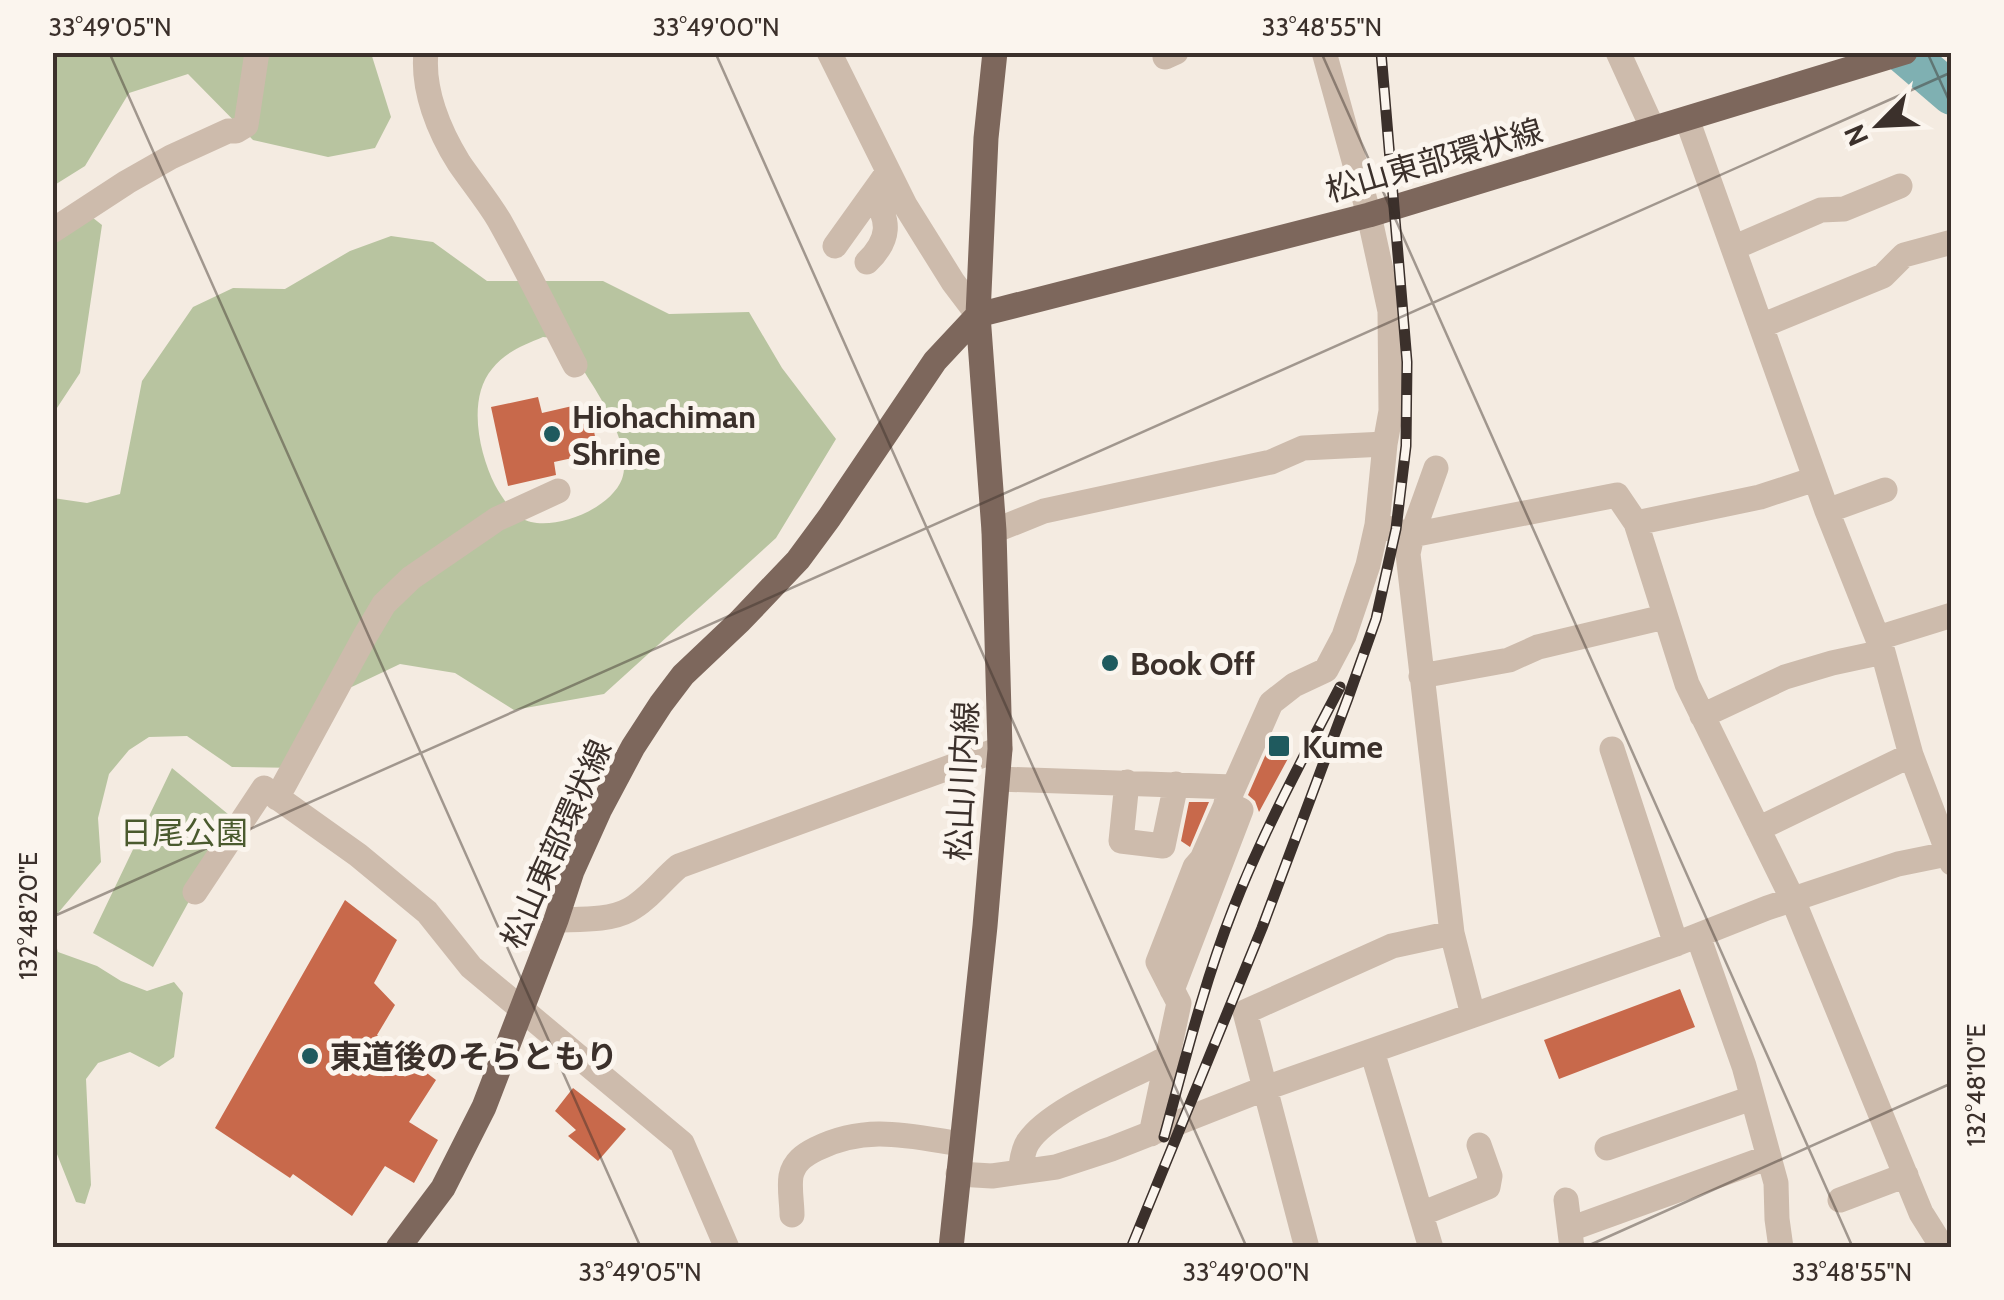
<svg xmlns="http://www.w3.org/2000/svg" width="2004" height="1300" viewBox="0 0 2004 1300" font-family="Cabin,'Noto Sans JP',sans-serif">
  <rect width="100%" height="100%" fill="#f4ebe1"/>
  <path fill="#b8c4a0" fill-rule="evenodd" d="M 53,53 L 371,53 L 391,117 L 375,148 L 328,157 L 253,140 L 188,74 L 129,93 L 85,166 L 53,186 Z
    M 83,210 L 102,225 L 80,373 L 53,414 L 53,232 Z
    M 391,236 L 433,242 L 487,281 L 603,281 L 669,314 L 749,312 L 782,368 L 836,439 L 776,538 L 604,694 L 514,710 L 455,673 L 400,664 L 318,703 L 300,768 L 232,767 L 187,736 L 149,737 L 129,750 L 109,774 L 98,818 L 101,862 L 53,919 L 53,498 L 87,503 L 120,494 L 142,381 L 193,307 L 233,288 L 285,289 L 350,251 ZM 543,337 C 569,339 577,360 590,381 C 605,404 632,451 622,479 C 611,508 559,529 531,522 C 516,519 502,498 495,485 C 479,453 467,399 492,369 C 505,352 524,345 543,337 Z
    M 172,768 L 234,819 L 153,967 L 93,933 Z
    M 52,931 L 58,952 L 97,966 L 121,981 L 147,991 L 174,982 L 183,993 L 174,1057 L 159,1067 L 130,1052 L 98,1063 L 86,1079 L 91,1185 L 85,1204 L 76,1202 L 53,1144 Z"/>
  <g fill="none" stroke-linecap="round" stroke-linejoin="round">
    <path stroke="#7fb0b2" stroke-width="42" d="M 1903,52 L 1952,94"/>
  </g>
  <path fill="#c8694b" d="M 538,397 L 542,413 L 581,404 L 584,419 L 591,417 L 596,441 L 589,443 L 591,454 L 554,462 L 556,475 L 508,486 L 491,407 Z
    M 1272,740 L 1288,748 L 1287,751 L 1291,753 L 1259,812 L 1255,801 L 1248,795 Z
    M 1189,802 L 1209,802 L 1190,847 L 1181,841 Z
    M 345,900 L 397,940 L 374,983 L 395,1005 L 377,1035 L 436,1080 L 409,1122 L 438,1140 L 414,1183 L 385,1166 L 352,1216 L 293,1174 L 290,1178 L 215,1128 Z
    M 1680,989 L 1695,1027 L 1559,1079 L 1544,1040 Z
    M 573,1088 L 626,1129 L 598,1161 L 568,1136 L 576,1130 L 555,1111 Z"/>
  <g fill="none" stroke-linecap="round" stroke-linejoin="round">
    <path stroke="#cdbbac" stroke-width="25" d="M 426,52 C 422,90 439,131 459,163 C 472,182 487,200 499,220 C 526,268 550,317 575,365
      M 829,52 L 905,205 L 953,282 L 978,315
      M 1618,52 L 1653,129
      M 1165,57 L 1176,52
      M 1687,119 L 1827,511 L 1883,652 L 1911,755 L 1952,863
      M 52,231 L 127,182 L 171,157 L 228,131 L 236,131 L 246,125 L 257,52
      M 835,246 L 888,172
      M 1733,248 L 1821,210 L 1844,209 L 1900,186
      M 867,262 C 890,240 891,220 872,195
      M 1761,326 L 1883,276 L 1904,255 L 1952,242
      M 1436,468 L 1412,535 L 1408,554 L 1452,933 L 1473,1015
      M 1827,511 L 1885,490
      M 1636,523 L 1760,497 L 1815,479
      M 1377,525 L 1412,535 L 1617,495 L 1636,523 L 1687,684 L 1793,900 L 1921,1213 L 1943,1248
      M 994,531 L 1044,511 L 1271,462 L 1303,448 L 1385,444
      M 1878,638 L 1952,615
      M 1421,676 L 1509,660 L 1538,647 L 1664,617
      M 1702,716 L 1785,677 L 1832,663 L 1883,652
      M 1612,749 L 1676,944
      M 998,779 L 1233,787
      M 1127,782 L 1121,841 L 1163,846 L 1176,784
      M 277,798 L 365,636 L 384,604 L 411,578 L 497,519 L 558,491
      M 1758,829 L 1911,755
      M 195,892 L 264,788 L 358,855 L 427,912 L 471,967 L 682,1143 L 727,1248
      M 556,920 C 579,919 609,921 629,910 C 648,900 662,880 679,866 L 1000,749
      M 1698,936 L 1744,1066 L 1776,1183 L 1777,1219 L 1781,1248
      M 1172,990 L 1241,810 L 1226,803
      M 1372,1051 L 1431,1248
      M 1151,1134 L 1179,1003 L 1158,962 L 1195,867 L 1202,859 L 1271,703 L 1294,685 L 1326,670 L 1344,636 L 1368,565 L 1377,525 L 1385,444 L 1391,411 L 1390,311 L 1369,215 L 1324,52
      M 1607,1148 L 1752,1098
      M 1020,1172 C 1022,1162 1022,1151 1028,1142 C 1051,1108 1129,1079 1167,1058
      M 958,1174 L 992,1176 L 1056,1167 L 1111,1149 L 1266,1088 L 1676,944 L 1767,908 L 1898,864 L 1952,853
      M 1566,1200 L 1572,1248
      M 1840,1200 L 1906,1175
      M 1421,1214 L 1488,1187 L 1490,1176 L 1479,1145
      M 792,1215 C 792,1203 789,1188 791,1176 C 794,1162 804,1155 816,1149 C 866,1124 909,1136 961,1144
      M 1570,1229 L 1769,1157
      M 1307,1248 L 1245,1012 L 1392,946 L 1452,933"/>
    <path stroke="#7d675c" stroke-width="25" d="M 398,1248 L 443,1188 L 484,1107 L 556,920 L 572,871 L 599,811 L 633,747 L 661,704 L 683,675 L 740,621 L 798,560 L 829,518 L 935,361 L 978,315 L 1369,215 L 1905,52
      M 951,1248 L 985,926 L 1000,749 L 994,531 L 978,315 L 986,138 L 995,52"/>
    <defs>
      <path id="rail" d="M 1164,1137 C 1185,1060 1204,983 1233,909 C 1263,832 1302,760 1340,687
        M 1131,1248 L 1262,928 L 1348,698 L 1376,619 L 1396,529 L 1406,446 L 1407,362 L 1381,52"/>
    </defs>
    <use href="#rail" stroke="#3b302b" stroke-width="11"/>
    <use href="#rail" stroke="#fbf5ee" stroke-width="8" stroke-dasharray="22" stroke-linecap="butt"/>
  </g>
  <path fill="none" stroke="#3b302b" stroke-width="2.5" stroke-opacity="0.45" d="M 109,52 L 641,1248M 715,52 L 1247,1248M 1321,52 L 1853,1248M 1927,52 L 1952,107M 52,917 L 1952,72M 1583,1248 L 1952,1083"/>
  <g fill="#1f5a5e" stroke="#fbf5ee" stroke-width="4">
    <circle cx="552" cy="434" r="10"/>
    <circle cx="1110" cy="663" r="10"/>
    <rect x="1267" y="734" width="24" height="24" rx="5"/>
    <circle cx="310" cy="1056" r="10"/>
  </g>
  <g text-anchor="middle" dominant-baseline="central" stroke-width="10" stroke-linejoin="round" paint-order="stroke">
    <g font-size="32" fill="#3b302b" stroke="#fbf5ee">
      <text transform="translate(1434 160) rotate(-16)">松山東部環状線</text>
      <text transform="translate(962 781) rotate(-87)">松山川内線</text>
      <text transform="translate(556 844) rotate(-66)">松山東部環状線</text>
    </g>
    <g font-size="32" font-weight="bold" fill="#3b302b" stroke="#fbf5ee" text-anchor="start">
      <text x="572" y="416">Hiohachiman<tspan x="572" dy="37">Shrine</tspan></text>
      <text x="1130" y="663">Book Off</text>
      <text x="1302" y="746">Kume</text>
      <text x="330" y="1056">東道後のそらともり</text>
    </g>
    <g font-size="32" fill="#4a5a2e" stroke="#fbf5ee">
      <text x="184" y="832">日尾公園</text>
    </g>
  </g>
  <rect width="2004" height="1300" fill="none" stroke="#fbf5ee" stroke-width="110"/>
  <g transform="translate(1879 125) rotate(246)" stroke="#fbf5ee" stroke-width="8" paint-order="stroke">
  <path d="M0-8L18 38L0 25L-18 38Z" fill="#3b302b"/>
  <text y="-15" font-size="28" font-weight="bold" text-anchor="middle" fill="#3b302b">N</text>
  </g>
  <rect x="55" y="55" width="1894" height="1190" fill="none" stroke="#3b302b" stroke-width="4"/>
  <g font-size="25" text-anchor="middle" fill="#3b302b">
    <text x="110" y="36">33°49'05"N</text>
    <text x="716" y="36">33°49'00"N</text>
    <text x="1322" y="36">33°48'55"N</text>
    <text transform="translate(28 916) rotate(-90)" y="9">132°48'20"E</text>
    <text transform="translate(1976 1085) rotate(-90)" y="9">132°48'10"E</text>
    <text x="640" y="1281">33°49'05"N</text>
    <text x="1246" y="1281">33°49'00"N</text>
    <text x="1852" y="1281">33°48'55"N</text>
  </g>
</svg>
